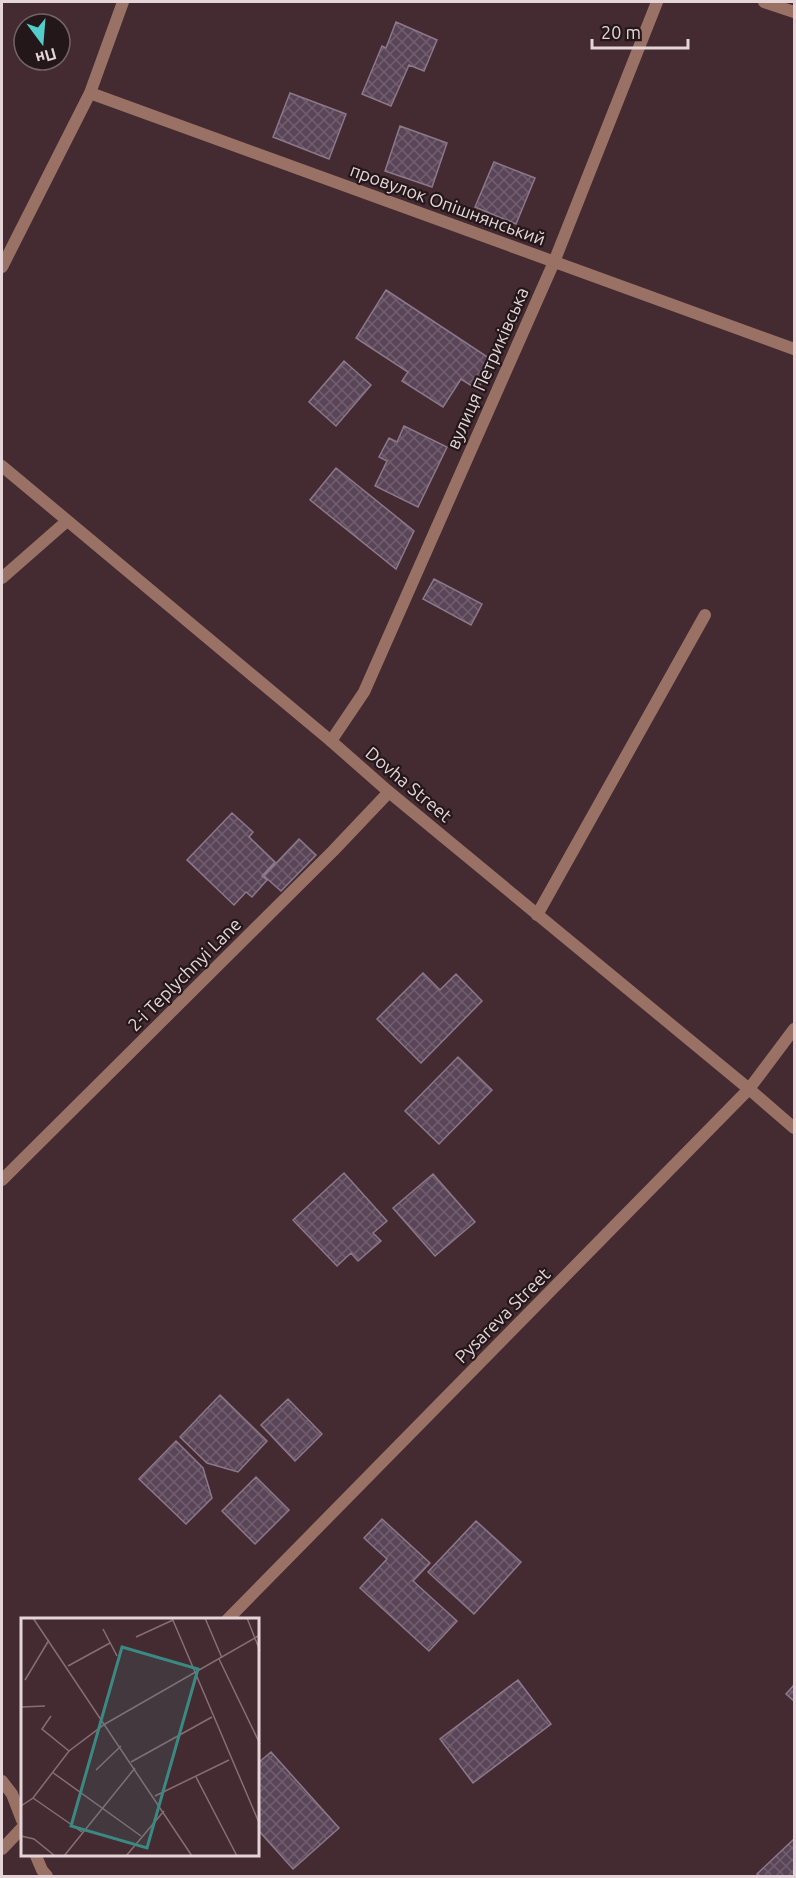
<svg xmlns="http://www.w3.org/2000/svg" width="796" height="1878" viewBox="0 0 796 1878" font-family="Ubuntu,sans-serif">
  <defs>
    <pattern id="building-cross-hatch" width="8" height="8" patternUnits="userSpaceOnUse" patternTransform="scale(1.5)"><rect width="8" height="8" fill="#594557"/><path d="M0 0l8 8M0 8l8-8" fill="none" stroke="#715f6e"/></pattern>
  </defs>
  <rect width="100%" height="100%" fill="#442b31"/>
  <path fill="url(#building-cross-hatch)" stroke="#8d788b" stroke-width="1.5" d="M 396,22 L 437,40 L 424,71 L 409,65 L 391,106 L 362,94 L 382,46 L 386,48 Z
    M 290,93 L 346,114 L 329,159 L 273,137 Z
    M 400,126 L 447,143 L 432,187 L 385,171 Z
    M 494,162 L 535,178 L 516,224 L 475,207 Z
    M 386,290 L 492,360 L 478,390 L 461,379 L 443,407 L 402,381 L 408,372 L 356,338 Z
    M 344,361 L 371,385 L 336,426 L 309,402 Z
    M 404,426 L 447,447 L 418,507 L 375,486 L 387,461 L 379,457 L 389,438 L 397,442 Z
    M 336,468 L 414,531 L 396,569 L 310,500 Z
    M 434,579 L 482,604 L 471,625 L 423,599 Z
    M 232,813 L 253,832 L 249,837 L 275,862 L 262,876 L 267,880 L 252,897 L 246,892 L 234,905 L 187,860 Z
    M 299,839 L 316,855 L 281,891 L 264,876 Z
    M 423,973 L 440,990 L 456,974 L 482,1001 L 421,1063 L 377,1019 Z
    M 458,1057 L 492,1090 L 439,1144 L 405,1111 Z
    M 344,1173 L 387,1221 L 373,1233 L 381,1241 L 358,1261 L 351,1253 L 337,1266 L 293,1220 Z
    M 433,1174 L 475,1222 L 435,1256 L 393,1208 Z
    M 220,1395 L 267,1441 L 238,1472 L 207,1463 L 180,1437 Z
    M 288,1399 L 322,1434 L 295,1461 L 261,1425 Z
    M 176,1441 L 203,1468 L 212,1498 L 186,1524 L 139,1479 Z
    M 256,1477 L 289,1510 L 255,1544 L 222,1511 Z
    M 382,1519 L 430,1563 L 413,1581 L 457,1621 L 429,1651 L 360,1588 L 387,1559 L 364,1538 Z
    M 476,1521 L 521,1562 L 474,1614 L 428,1572 Z
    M 518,1680 L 551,1724 L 473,1783 L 440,1739 Z
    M 794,1685 L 794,1701 L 786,1694 Z
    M 271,1752 L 339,1828 L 293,1869 L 258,1830 L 258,1763 Z
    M 794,1839 L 794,1876 L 759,1876 L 757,1874 Z"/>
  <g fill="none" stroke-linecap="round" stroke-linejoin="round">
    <path stroke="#997265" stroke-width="12" d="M 764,2 L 794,12
      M 90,93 L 794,349
      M 2,267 L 90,93 L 123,2
      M 2,578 L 67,521
      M 331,741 L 364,692 L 554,262 L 657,2
      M 537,915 L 705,615
      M 2,1180 L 333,851 L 389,792
      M 227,1620 L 749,1089 L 794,1029
      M 2,1781 L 12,1794 L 22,1820
      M 2,1849 L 22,1828
      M 36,1856 L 42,1870 L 47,1876"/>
    <path stroke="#997265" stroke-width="12" d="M 2,466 L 331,741 L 389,792 L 749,1089 L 794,1128"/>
  </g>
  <g text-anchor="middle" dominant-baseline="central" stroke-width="4.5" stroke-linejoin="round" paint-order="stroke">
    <g font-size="18" fill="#e6d5d8" stroke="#23171a">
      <text transform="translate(448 204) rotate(20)">провулок Опішнянський</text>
      <text transform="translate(487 368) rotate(-66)">вулиця Петриківська</text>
      <text transform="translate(409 784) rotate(40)">Dovha Street</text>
      <text transform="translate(184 974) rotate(-45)">2-i Teplychnyi Lane</text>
      <text transform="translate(502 1315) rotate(-45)">Pysareva Street</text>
    </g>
  </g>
  <g transform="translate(21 1618)">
    <rect width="238" height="238" fill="#442b31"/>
    <path fill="none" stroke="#856f74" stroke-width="1.5" d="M 12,0 L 171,238M 151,0 L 239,207M 184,0 L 201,40M 226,0 L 239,33M 82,11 L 96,38M 115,19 L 152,2M 198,41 L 239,126M 47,48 L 89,25M 4,62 L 28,22M 0,89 L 24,88M 30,98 L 21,111 L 48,133M 110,144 L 191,99M 75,152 L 100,128M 31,154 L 120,218M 175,159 L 216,238M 134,178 L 208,142M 12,180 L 61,214M 0,188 L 12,180 L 48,133 L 84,106 L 239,17M 0,218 L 13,221 L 34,238M 43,238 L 114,150M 105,238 L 143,193"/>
    <path fill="#3a8983" fill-opacity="0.15" stroke="#3a8983" stroke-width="3" d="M 101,29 L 177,51 L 126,230 L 50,208 Z"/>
    <rect width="238" height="238" fill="none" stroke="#e6d5d8" stroke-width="3"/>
  </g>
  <rect width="796" height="1878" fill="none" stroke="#e6d5d8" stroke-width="6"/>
  <g transform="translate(42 42) rotate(164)"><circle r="28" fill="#23171a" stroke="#716366" stroke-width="1.5"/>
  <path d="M0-4.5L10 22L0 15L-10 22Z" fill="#53cdc9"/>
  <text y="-9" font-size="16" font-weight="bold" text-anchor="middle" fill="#e6d5d8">Пн</text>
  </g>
  <path d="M592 39v9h96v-9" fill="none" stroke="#e6d5d8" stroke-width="3"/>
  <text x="601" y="39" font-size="18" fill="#e6d5d8" stroke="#23171a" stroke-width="4.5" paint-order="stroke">20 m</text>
</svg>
